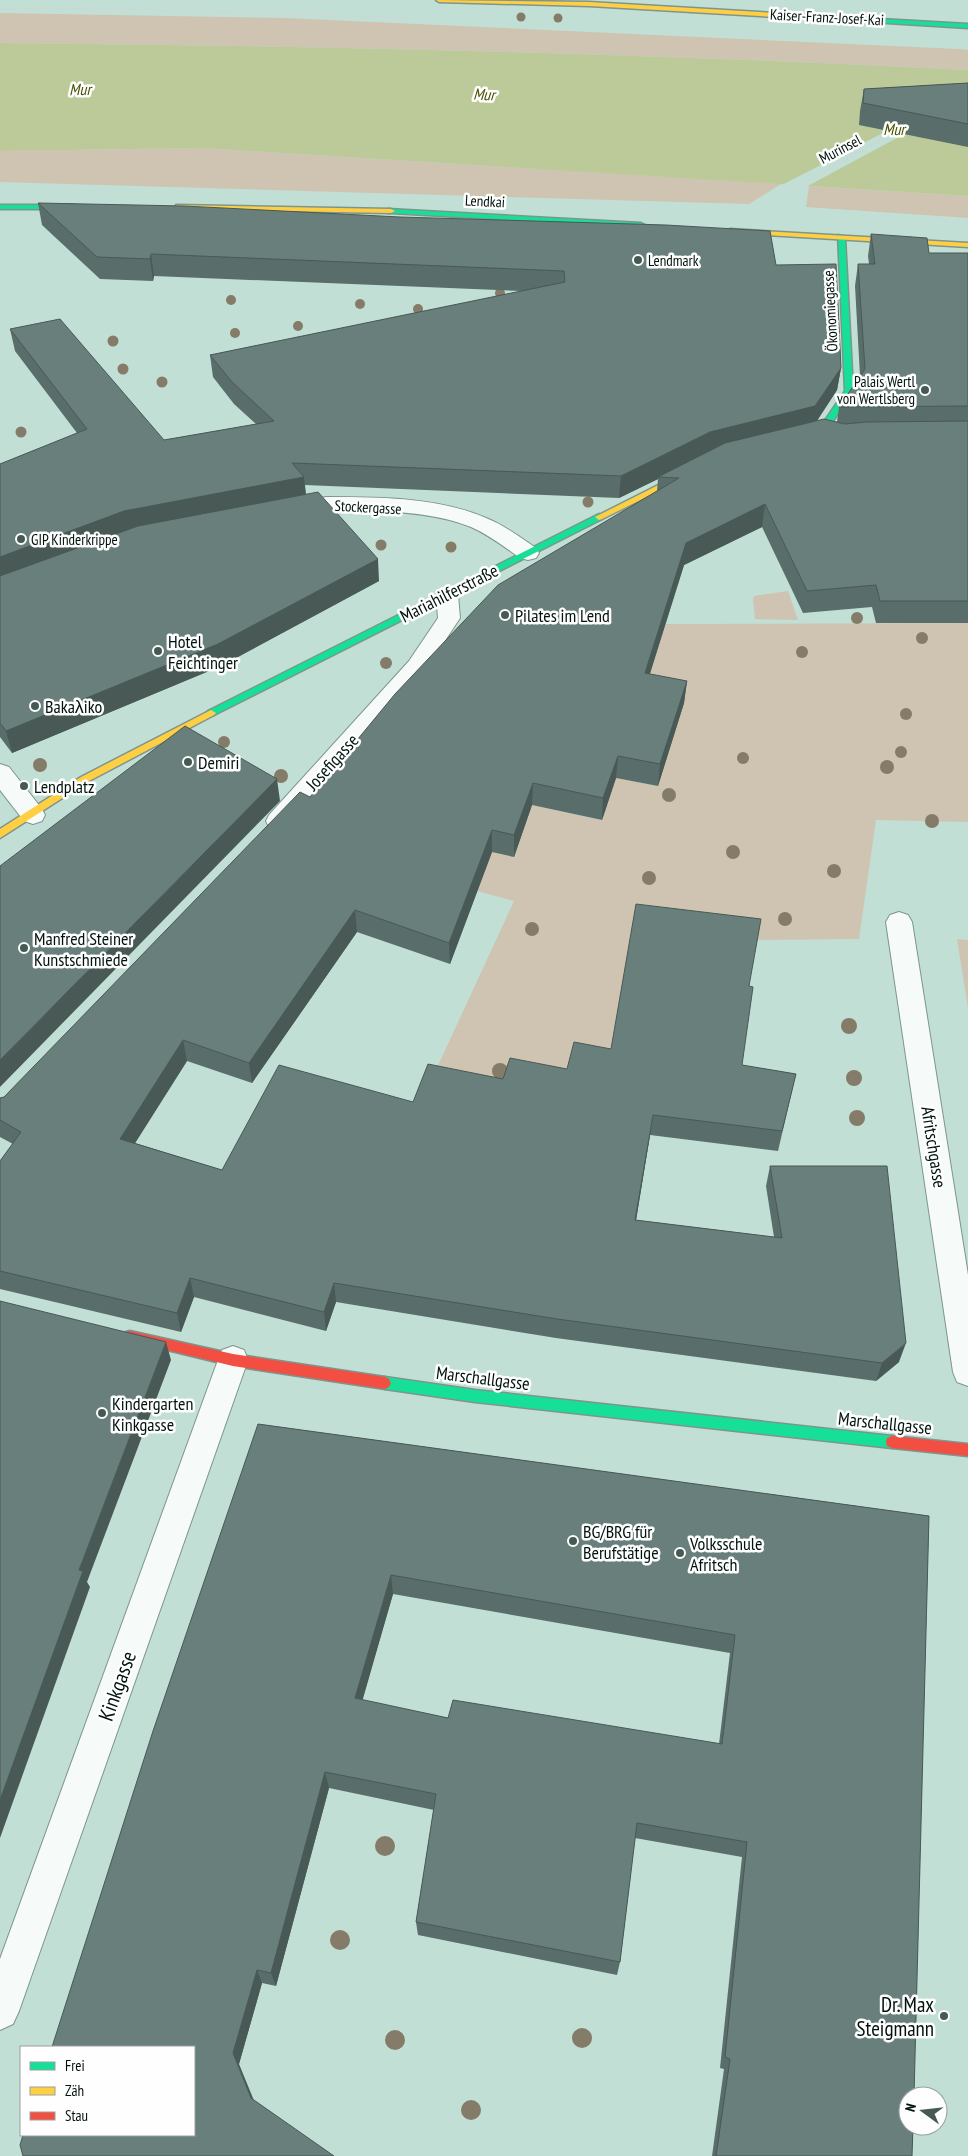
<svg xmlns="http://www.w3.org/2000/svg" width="968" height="2156" viewBox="0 0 968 2156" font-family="'PT Sans Narrow',sans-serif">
  <rect width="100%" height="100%" fill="#c2dfd6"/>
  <path fill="#cec4b1" d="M 0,13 L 286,18 L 959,49 L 968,50 L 968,70 C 646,53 323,46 0,43 Z
    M 201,148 L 781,184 L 749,204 L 0,182 L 0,151 Z
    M 809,186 L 968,196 L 968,218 L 806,207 Z
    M 788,591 L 798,620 L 755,619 L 753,599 L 754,596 Z
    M 968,623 L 968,822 L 876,820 L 859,939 L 758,940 L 609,1070 L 566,1090 L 429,1085 L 514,901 L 419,875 L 532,805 L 601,820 L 616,778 L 658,786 L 643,695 L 666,624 Z
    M 957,939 L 968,940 L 968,1008 Z"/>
  <path fill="#bcca9a" d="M 0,43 C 323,46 646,53 968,70 L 968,196 L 201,148 L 0,151 Z"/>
  <path fill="#c2dfd6" d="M 910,119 L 921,125 L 804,188 L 780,186 Z"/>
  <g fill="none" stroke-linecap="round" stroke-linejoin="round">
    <defs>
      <path id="street" d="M 326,497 C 378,497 438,497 486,518 C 504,525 520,537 536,548 L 539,553 L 536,558 L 528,560 L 520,558 C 505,547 489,535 471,527 C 432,511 376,510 334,511 C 317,511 300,520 284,516 L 281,511 L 284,506 Z
        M 447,588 L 455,590 L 458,595 L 460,618 L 425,671 L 287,827 L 278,830 L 269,827 L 266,821 L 269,815 L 409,661 L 438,618 L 436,595 L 439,590 Z
        M 0,764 L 9,767 L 42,809 L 45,815 L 42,821 L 33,824 L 24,821 L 0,790 Z
        M 899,912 L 908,915 L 912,922 L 968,1275 L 968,1386 L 957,1382 L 953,1372 L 886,922 L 890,915 Z
        M 233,1346 L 244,1350 L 248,1360 L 19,2011 L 13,2024 L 0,2030 L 0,1959 L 218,1360 L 222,1350 Z"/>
      <path id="fast" d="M 792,14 L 968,24 L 968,28 L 790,17 L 789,16 Z
        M 0,205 L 76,205 L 80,207 L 76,209 L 0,209 Z
        M 388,209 L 641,223 L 645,225 L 641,227 L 391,213 L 388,213 Z
        M 838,235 L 845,237 L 853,391 L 823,436 L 800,442 L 797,441 L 797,437 L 817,432 L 845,391 Z
        M 599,514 L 603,517 L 602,519 L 214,715 L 208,715 L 206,713 L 208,711 Z
        M 385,1377 L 475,1390 L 892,1436 L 897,1438 L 898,1442 L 897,1446 L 892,1448 L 475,1402 L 385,1389 L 381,1387 L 379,1383 L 381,1379 Z"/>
      <path id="slow" d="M 436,0 L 589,2 L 792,14 L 795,16 L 792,18 L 589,6 L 439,2 Z
        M 176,205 L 391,209 L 395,211 L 391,213 L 179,209 L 176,209 Z
        M 730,229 L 968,243 L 968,247 L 733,233 L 729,231 Z
        M 690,469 L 693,470 L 693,474 L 602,519 L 599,520 L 595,517 Z
        M 211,710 L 216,713 L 214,715 L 89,781 L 0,838 L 0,829 L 81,777 Z"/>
      <path id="jam" d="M 130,1331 L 233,1354 L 385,1377 L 389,1379 L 391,1383 L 389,1387 L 385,1389 L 233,1366 L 130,1341 L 126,1340 L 124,1336 L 126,1332 Z
        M 892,1436 L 968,1444 L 968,1456 L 892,1448 L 887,1446 L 886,1442 L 887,1438 Z"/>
    </defs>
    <use href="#street" stroke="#7e958e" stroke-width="2"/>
    <use href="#fast" stroke="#7e958e" stroke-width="3"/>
    <use href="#slow" stroke="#7e958e" stroke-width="3"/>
    <use href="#jam" stroke="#7e958e" stroke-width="3"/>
    <path stroke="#ccd6d3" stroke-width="2" stroke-dasharray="2.5 2" stroke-linecap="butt" d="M 0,9 L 140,9 L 407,18
      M 779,196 L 898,131"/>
    <use href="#street" fill="#f6faf9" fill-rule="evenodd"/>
    <use href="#fast" fill="#16e098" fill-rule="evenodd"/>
    <use href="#slow" fill="#ffcf43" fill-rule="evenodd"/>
    <use href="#jam" fill="#f24e42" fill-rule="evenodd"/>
  </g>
  <g fill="#847c68">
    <circle cx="521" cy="17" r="4.5"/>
    <circle cx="558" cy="18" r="4.5"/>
    <circle cx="500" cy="293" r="5"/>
    <circle cx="231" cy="300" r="5"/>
    <circle cx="360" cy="304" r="5"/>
    <circle cx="418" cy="309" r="5"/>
    <circle cx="298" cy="326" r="5"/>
    <circle cx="235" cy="333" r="5"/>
    <circle cx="113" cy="341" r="5.5"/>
    <circle cx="123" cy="369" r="5.5"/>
    <circle cx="162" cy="382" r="5.5"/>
    <circle cx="21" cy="432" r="5.5"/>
    <circle cx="588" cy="502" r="5.5"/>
    <circle cx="381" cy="545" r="5.5"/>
    <circle cx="451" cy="547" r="5.5"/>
    <circle cx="857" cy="618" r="6"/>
    <circle cx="922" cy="638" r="6"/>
    <circle cx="802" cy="652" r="6"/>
    <circle cx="386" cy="663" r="6"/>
    <circle cx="906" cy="714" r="6"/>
    <circle cx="224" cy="742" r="6"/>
    <circle cx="901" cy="752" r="6"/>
    <circle cx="743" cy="758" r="6"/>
    <circle cx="40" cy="765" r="7"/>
    <circle cx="887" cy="767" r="7"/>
    <circle cx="281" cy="776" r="7"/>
    <circle cx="669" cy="795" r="7"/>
    <circle cx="932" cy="821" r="7"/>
    <circle cx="733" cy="852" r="7"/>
    <circle cx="834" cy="871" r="7"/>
    <circle cx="649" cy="878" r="7"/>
    <circle cx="785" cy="919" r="7"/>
    <circle cx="532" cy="929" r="7"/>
    <circle cx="849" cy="1026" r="8"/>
    <circle cx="500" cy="1071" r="8"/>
    <circle cx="854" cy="1078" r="8"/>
    <circle cx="857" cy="1118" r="8"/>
    <circle cx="385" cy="1846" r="10"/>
    <circle cx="340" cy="1940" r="10"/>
    <circle cx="582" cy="2038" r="10"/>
    <circle cx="395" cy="2040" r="10"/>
    <circle cx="471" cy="2110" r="10"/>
  </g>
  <path fill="#596d6a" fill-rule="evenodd" d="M 968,83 L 968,147 L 859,125 L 860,111 L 864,89 Z
    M 38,203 L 776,265 L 841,368 L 837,390 L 817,421 L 837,422 L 839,407 L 860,376 L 855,286 L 858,264 L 869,264 L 868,256 L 871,234 L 929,253 L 968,253 L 968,623 L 876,623 L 872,607 L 803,613 L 762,527 L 684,565 L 650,674 L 687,681 L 684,703 L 658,786 L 616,778 L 602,820 L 532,805 L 514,857 L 492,852 L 450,964 L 357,932 L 252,1083 L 187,1061 L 135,1143 L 222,1170 L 413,1102 L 503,1079 L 567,1069 L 749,986 L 742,1065 L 796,1074 L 778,1151 L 650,1135 L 636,1220 L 774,1237 L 766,1186 L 770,1166 L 899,1362 L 876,1381 L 556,1338 L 336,1302 L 326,1331 L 194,1297 L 181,1332 L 0,1289 L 0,1161 L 13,1144 L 0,1137 L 0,1098 L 4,1097 L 310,797 L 657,491 L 658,479 L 619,498 L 305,485 L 306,494 L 379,581 L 221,666 L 12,753 L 0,737 L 0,464 L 77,433 L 15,351 L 10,329 L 164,440 L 256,424 L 234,404 L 213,377 L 210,355 L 522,291 L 154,276 L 153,281 L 100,279 L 42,225 Z
    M 258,1424 L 929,1516 L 912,2156 L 712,2156 L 724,2069 L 720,2068 L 742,1857 L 635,1838 L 620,1962 L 617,1975 L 418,1935 L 416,1922 L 434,1810 L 329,1788 L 276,1986 L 262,1983 L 239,2064 L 23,2156 ZM 393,1594 L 730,1653 L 719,1744 L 448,1718 L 362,1700 Z"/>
  <path fill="#495956" d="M 151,254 L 154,276 L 153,281 L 150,259 Z
    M 841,368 L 837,390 L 812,428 L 658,477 L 658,479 L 619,498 L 621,476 Z
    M 304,477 L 306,499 L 0,581 L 0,557 L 124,511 Z
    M 765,504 L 762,527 L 684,565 L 643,695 L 645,673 L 686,543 Z
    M 378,559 L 379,581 L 221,666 L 12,753 L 6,731 Z
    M 687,681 L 684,703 L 658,786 L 660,764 Z
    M 618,756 L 616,778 L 602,820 L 603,798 Z
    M 277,779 L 280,801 L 0,1087 L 0,1060 Z
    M 533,783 L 532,805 L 514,857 L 514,835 Z
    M 492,830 L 492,852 L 450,964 L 449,943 Z
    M 355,910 L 357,932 L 252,1083 L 249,1063 Z
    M 183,1040 L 187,1061 L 125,1159 L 120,1139 Z
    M 653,1115 L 650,1135 L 633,1239 L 635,1220 Z
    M 190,1278 L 194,1297 L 181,1332 L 177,1313 Z
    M 334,1283 L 336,1302 L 326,1331 L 324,1312 Z
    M 166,1342 L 171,1360 L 87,1582 L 90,1587 L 0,1838 L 0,1800 L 79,1570 Z
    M 906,1343 L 899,1362 L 876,1381 L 882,1363 Z
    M 391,1575 L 393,1594 L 358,1716 L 355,1698 Z
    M 325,1772 L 329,1788 L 276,1986 L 271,1973 Z
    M 257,1970 L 262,1983 L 239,2064 L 257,2108 L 251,2098 L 233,2053 Z"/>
  <path fill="#687f7b" stroke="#495956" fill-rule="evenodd" d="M 968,83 L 968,124 L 863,103 L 864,89 Z
    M 38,203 L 184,206 L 400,217 L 666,225 L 770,231 L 776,265 L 836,264 L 841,368 L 815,406 L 710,432 L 621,476 L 292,463 L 304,477 L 124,511 L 0,557 L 0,464 L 87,429 L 10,329 L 60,319 L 164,440 L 274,421 L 232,382 L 210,355 L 565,282 L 564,271 L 151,254 L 150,259 L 97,257 Z
    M 871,234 L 927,238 L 929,253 L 968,253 L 968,406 L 839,407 L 865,369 L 858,264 L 875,264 Z
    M 824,419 L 845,424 L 867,422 L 968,421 L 968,601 L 880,601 L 876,585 L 807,591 L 765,504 L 686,543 L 645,673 L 687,681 L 660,764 L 618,756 L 603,798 L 533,783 L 514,835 L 492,830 L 449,943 L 355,910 L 249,1063 L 183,1040 L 120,1139 L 222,1170 L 279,1065 L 413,1102 L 428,1064 L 503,1079 L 510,1058 L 567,1069 L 574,1042 L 611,1049 L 636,904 L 761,919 L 749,986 L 753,987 L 742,1065 L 796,1074 L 782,1131 L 653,1115 L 635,1220 L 782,1238 L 770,1166 L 887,1166 L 906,1343 L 882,1363 L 557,1319 L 334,1283 L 324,1312 L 190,1278 L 177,1313 L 0,1271 L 0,1161 L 21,1132 L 0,1120 L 0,1098 L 4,1097 L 300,792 L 310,797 L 395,694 L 498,585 L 679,478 L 658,477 L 725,443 Z
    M 318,492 L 378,559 L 218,644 L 6,731 L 0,723 L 0,576 L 138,526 Z
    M 185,726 L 277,779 L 0,1060 L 0,866 Z
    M 0,1301 L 166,1342 L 79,1570 L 83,1571 L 0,1800 Z
    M 258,1424 L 929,1516 L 914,2096 L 908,2096 L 908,2126 L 913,2126 L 912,2156 L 716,2156 L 730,2059 L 725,2057 L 747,1842 L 637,1823 L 620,1962 L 416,1922 L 436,1794 L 325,1772 L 271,1973 L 257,1970 L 233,2053 L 251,2098 L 334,2156 L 23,2156 L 20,2145 L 23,2135 L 194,2135 L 194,2047 L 52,2047 L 153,1731 ZM 391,1575 L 735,1635 L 722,1744 L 453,1700 L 448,1718 L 355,1698 Z"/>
  <g fill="#455a53" stroke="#fefefe" stroke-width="2">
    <circle cx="638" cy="260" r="5"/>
    <circle cx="925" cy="390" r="5"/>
    <circle cx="21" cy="539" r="5"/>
    <circle cx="505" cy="615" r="5"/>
    <circle cx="158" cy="651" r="5"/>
    <circle cx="35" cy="706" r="5"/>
    <circle cx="188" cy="762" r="5"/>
    <circle cx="24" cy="786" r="5"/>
    <circle cx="24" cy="948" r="5"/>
    <circle cx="102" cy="1413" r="5"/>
    <circle cx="573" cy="1541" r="5"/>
    <circle cx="680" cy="1553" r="5"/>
    <circle cx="944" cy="2016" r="5"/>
  </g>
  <g text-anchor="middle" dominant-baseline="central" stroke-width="5" stroke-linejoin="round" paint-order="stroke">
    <g font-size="15" fill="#01130d" stroke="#fefefe">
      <text transform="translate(827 17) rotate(3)">Kaiser-Franz-Josef-Kai</text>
      <text transform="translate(840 149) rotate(-28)">Murinsel</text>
      <text transform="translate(485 201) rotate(3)">Lendkai</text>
      <text transform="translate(830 311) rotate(-93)">Ökonomiegasse</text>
      <text transform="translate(368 507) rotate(3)">Stockergasse</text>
    </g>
    <g font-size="15" fill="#01130d" stroke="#fefefe" text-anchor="start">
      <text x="648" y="260">Lendmark</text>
      <text x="915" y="381" text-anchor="end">Palais Wertl<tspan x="915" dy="17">von Wertlsberg</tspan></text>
      <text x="31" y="539">GIP Kinderkrippe</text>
    </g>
    <g font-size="16" font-style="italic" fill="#4b5000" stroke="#fefefe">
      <text transform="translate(80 89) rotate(-1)">Mur</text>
      <text transform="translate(484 94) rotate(3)">Mur</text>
      <text x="894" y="129">Mur</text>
    </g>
    <g font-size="18" fill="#01130d" stroke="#fefefe">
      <text transform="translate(449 593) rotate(-27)">Mariahilferstraße</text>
      <text transform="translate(332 762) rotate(-48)">Josefigasse</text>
      <text transform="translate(934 1147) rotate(81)">Afritschgasse</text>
      <text transform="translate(483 1378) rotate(7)">Marschallgasse</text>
      <text transform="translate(885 1423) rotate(6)">Marschallgasse</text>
    </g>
    <g font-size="18" fill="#01130d" stroke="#fefefe" text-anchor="start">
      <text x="515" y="615">Pilates im Lend</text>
      <text x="168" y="641">Hotel<tspan x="168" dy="21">Feichtinger</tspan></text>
      <text x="45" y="706">Bakaλiko</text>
      <text x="198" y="762">Demiri</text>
      <text x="34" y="786">Lendplatz</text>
      <text x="34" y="938">Manfred Steiner<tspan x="34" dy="21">Kunstschmiede</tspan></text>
      <text x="112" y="1403">Kindergarten<tspan x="112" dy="21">Kinkgasse</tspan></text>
      <text x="583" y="1531">BG/BRG für<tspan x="583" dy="21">Berufstätige</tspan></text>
      <text x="690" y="1543">Volksschule<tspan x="690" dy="21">Afritsch</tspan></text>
    </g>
    <g font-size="21" fill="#01130d" stroke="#fefefe">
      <text transform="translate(117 1686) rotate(-70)">Kinkgasse</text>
    </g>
    <g font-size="21" fill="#01130d" stroke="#fefefe" text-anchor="end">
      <text x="934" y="2004">Dr. Max<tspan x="934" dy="24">Steigmann</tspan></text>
    </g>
  </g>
  <rect x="20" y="2046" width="175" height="90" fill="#fefefe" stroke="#99a09e"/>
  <rect x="30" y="2062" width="25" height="8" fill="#16e098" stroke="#99a09e"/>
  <text x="65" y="2071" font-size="15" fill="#01130d">Frei</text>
  <rect x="30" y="2087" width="25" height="8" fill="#ffcf43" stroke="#99a09e"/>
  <text x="65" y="2096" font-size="15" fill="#01130d">Zäh</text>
  <rect x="30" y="2112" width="25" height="8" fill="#f24e42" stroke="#99a09e"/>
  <text x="65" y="2121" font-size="15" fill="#01130d">Stau</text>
  <g transform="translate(923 2111) rotate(285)"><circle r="24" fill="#fefefe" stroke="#99a09e"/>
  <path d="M0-4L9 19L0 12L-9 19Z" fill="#455a53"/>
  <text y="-8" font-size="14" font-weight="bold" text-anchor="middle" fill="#01130d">N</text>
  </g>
</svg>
